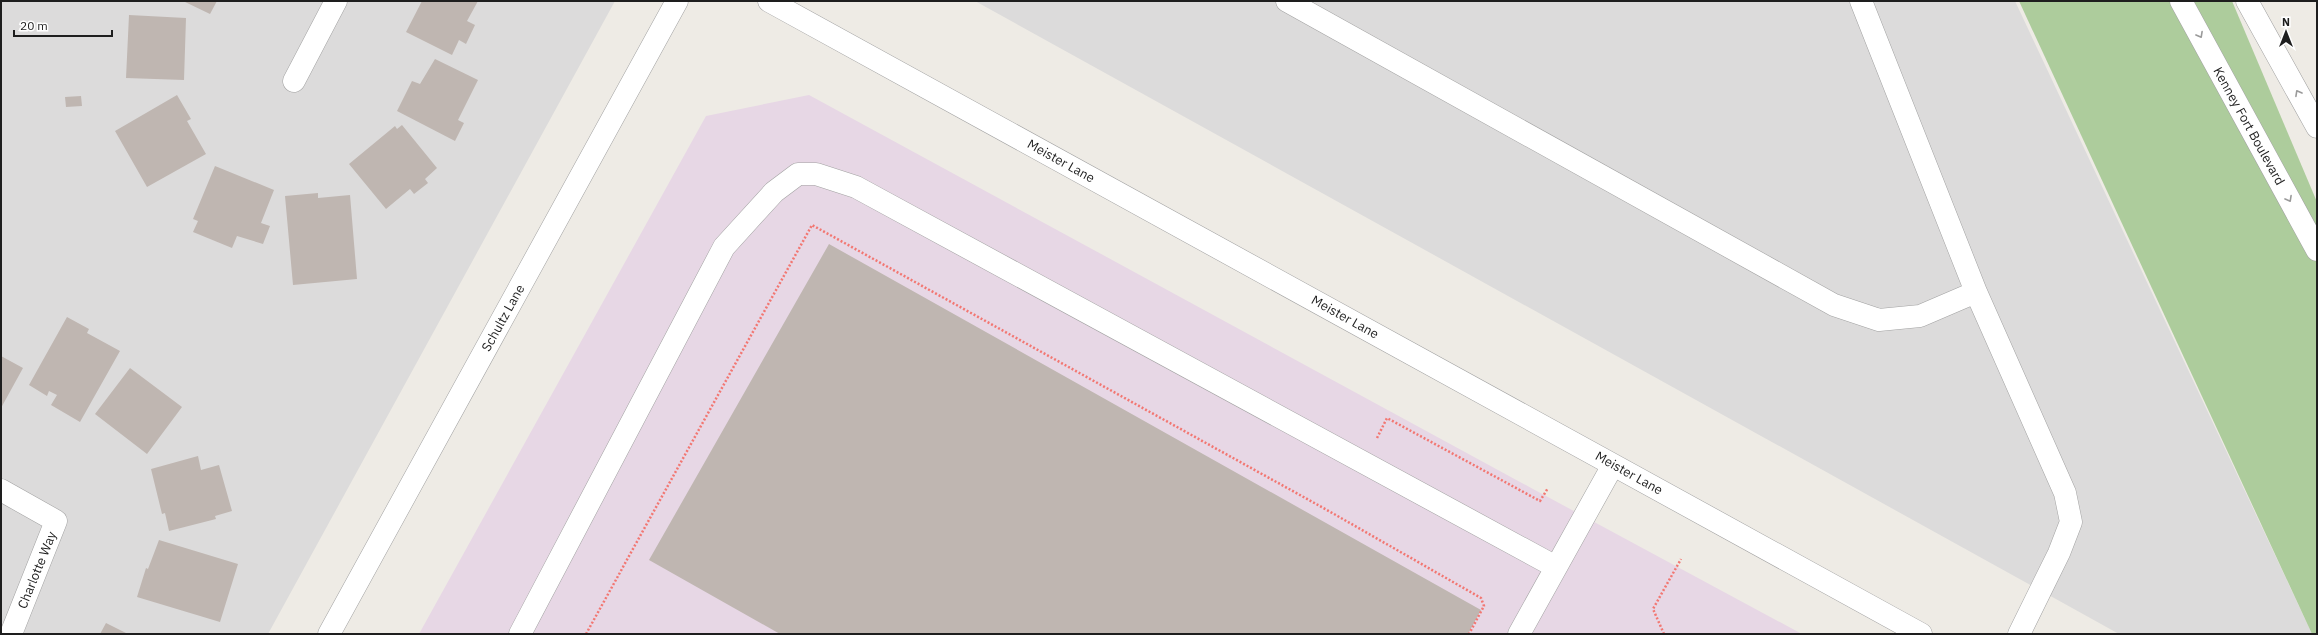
<svg xmlns="http://www.w3.org/2000/svg" width="2318" height="635" viewBox="0 0 2318 635" font-family="'IBM Plex Sans',sans-serif">
  <rect width="100%" height="100%" fill="#eeebe5"/>
  <path fill="#dcdbdb" d="M 1,1 L 615,1 L 268,634 L 1,634 Z
    M 975,1 L 2015,1 L 2312,634 L 2119,634 Z"/>
  <path fill="#e7d7e5" d="M 809,95 L 1533,489 L 1802,634 L 419,634 L 706,116 Z"/>
  <path fill="#adcc9c" d="M 2019,1 L 2232,1 L 2317,202 L 2317,634 L 2312,634 Z"/>
  <path fill="#bfb6b1" d="M 183,1 L 217,1 L 210,14 Z
    M 422,1 L 478,1 L 467,21 L 475,25 L 466,44 L 459,40 L 452,55 L 406,32 Z
    M 129,15 L 186,18 L 184,80 L 126,78 Z
    M 435,59 L 478,80 L 458,120 L 464,123 L 455,141 L 397,111 L 412,81 L 420,84 Z
    M 177,95 L 191,119 L 187,121 L 206,154 L 147,187 L 115,131 Z
    M 81,96 L 82,106 L 66,107 L 65,97 Z
    M 402,125 L 437,168 L 425,179 L 428,183 L 414,194 L 410,189 L 386,209 L 349,164 L 395,126 L 397,129 Z
    M 215,166 L 274,190 L 261,223 L 270,226 L 263,244 L 237,236 L 232,248 L 193,232 L 198,221 L 193,219 Z
    M 318,193 L 318,198 L 350,195 L 357,279 L 293,285 L 285,196 Z
    M 829,244 L 1481,610 L 1468,634 L 780,634 L 649,560 Z
    M 67,317 L 89,329 L 87,333 L 120,351 L 80,422 L 51,405 L 57,395 L 49,391 L 47,396 L 29,385 Z
    M 1,356 L 23,368 L 1,408 Z
    M 130,368 L 182,407 L 147,454 L 95,414 Z
    M 198,456 L 201,470 L 219,465 L 232,511 L 215,516 L 216,519 L 169,531 L 165,513 L 162,514 L 151,469 Z
    M 159,540 L 238,564 L 220,622 L 137,597 L 146,568 L 148,569 Z
    M 106,623 L 128,634 L 100,634 Z"/>
  <g fill="none" stroke-linecap="round" stroke-linejoin="round">
    <defs>
      <path id="minor" d="M 769,1 L 1921,634
        M 1287,1 L 1834,305 L 1879,320 L 1920,316 L 1976,292
        M 1861,1 L 1976,292 L 2065,493 L 2071,522 L 2059,553 L 2019,634
        M 2181,1 L 2317,250
        M 2247,1 L 2317,127
        M 294,81 L 336,1
        M 1,490 L 56,521 L 11,634
        M 329,634 L 677,1
        M 520,634 L 724,247 L 774,192 L 798,174 L 816,174 L 856,187 L 1556,567
        M 1519,634 L 1613,465"/>
    </defs>
    <use href="#minor" stroke="#a2a2a2" stroke-width="23"/>
    <path stroke="#f27772" stroke-width="2.5" stroke-dasharray="2 2" stroke-linecap="butt" d="M 1377,438 L 1387,418 L 1540,501 L 1548,488
      M 586,634 L 812,225 L 1327,510 L 1481,598 L 1484,606 L 1469,634
      M 1664,634 L 1653,609 L 1681,559"/>
    <use href="#minor" stroke="#fff" stroke-width="22"/>
  </g>
  <defs><path id="oneway-chevron" d="M-2-3.5L2.5 0L-2 3.5" fill="none" stroke-width="1.6" stroke-linecap="round" stroke-linejoin="round"/></defs>
  <g stroke="#9a9a9a">
    <use href="#oneway-chevron" transform="translate(2200 35) rotate(61)"/>
    <use href="#oneway-chevron" transform="translate(2298 93) rotate(-119)"/>
    <use href="#oneway-chevron" transform="translate(2289 199) rotate(61)"/>
  </g>
  <g text-anchor="middle" dominant-baseline="central" stroke-width="4" stroke-linejoin="round" paint-order="stroke">
    <g font-size="13" fill="#1e1e1e" stroke="#fff">
      <text transform="translate(2249 126) rotate(61)">Kenney Fort Boulevard</text>
      <text transform="translate(1061 161) rotate(29)">Meister Lane</text>
      <text transform="translate(1345 317) rotate(29)">Meister Lane</text>
      <text transform="translate(503 318) rotate(-61)">Schultz Lane</text>
      <text transform="translate(1629 473) rotate(29)">Meister Lane</text>
      <text transform="translate(37 570) rotate(-68)">Charlotte Way</text>
    </g>
  </g>
  <rect width="2318" height="635" fill="none" stroke="#1e1e1e" stroke-width="4"/>
  <g transform="translate(2286 32)" stroke="#ffffff" stroke-width="3" paint-order="stroke">
  <path d="M0-3L7 15L0 10L-7 15Z" fill="#1e1e1e"/>
  <text y="-6" font-size="11" font-weight="bold" text-anchor="middle" fill="#1e1e1e">N</text>
  </g>
  <path d="M14 30v6h98v-6" fill="none" stroke="#1e1e1e" stroke-width="2"/>
  <text x="20" y="30" font-size="12" fill="#1e1e1e" stroke="#ffffff" stroke-width="3" paint-order="stroke">20 m</text>
</svg>
